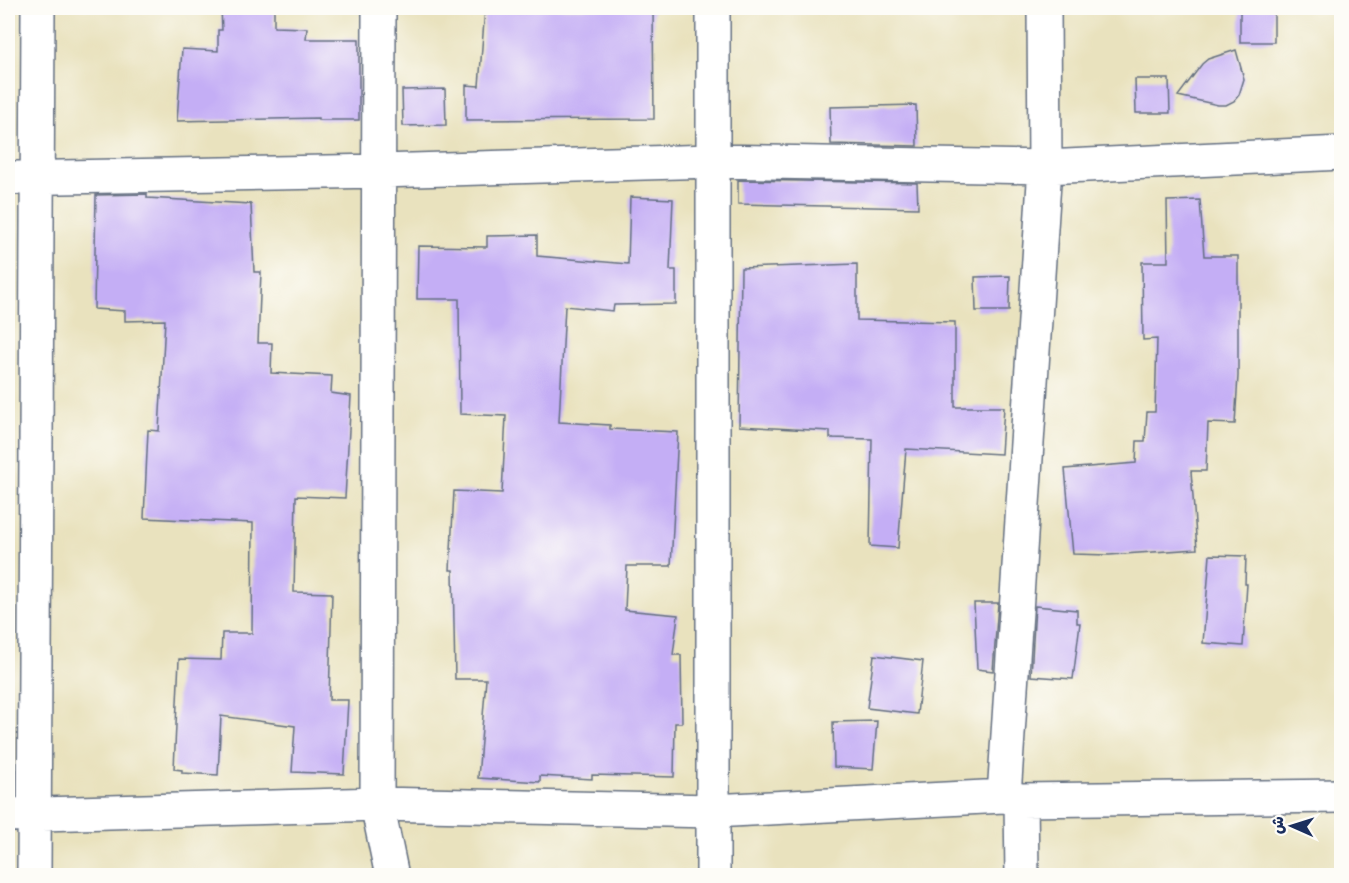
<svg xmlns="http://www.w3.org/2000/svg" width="1349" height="883" viewBox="0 0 1349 883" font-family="Mali,'Playpen Sans Arabic',sans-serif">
  <rect width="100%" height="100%" fill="#fdfcf7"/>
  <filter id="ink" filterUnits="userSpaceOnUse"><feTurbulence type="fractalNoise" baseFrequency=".0167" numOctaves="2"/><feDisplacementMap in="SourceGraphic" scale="12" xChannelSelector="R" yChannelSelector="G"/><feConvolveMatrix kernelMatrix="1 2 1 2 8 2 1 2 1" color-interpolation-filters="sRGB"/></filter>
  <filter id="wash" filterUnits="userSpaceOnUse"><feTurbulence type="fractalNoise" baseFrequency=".008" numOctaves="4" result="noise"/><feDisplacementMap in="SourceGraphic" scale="24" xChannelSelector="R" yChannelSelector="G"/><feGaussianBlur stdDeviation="1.35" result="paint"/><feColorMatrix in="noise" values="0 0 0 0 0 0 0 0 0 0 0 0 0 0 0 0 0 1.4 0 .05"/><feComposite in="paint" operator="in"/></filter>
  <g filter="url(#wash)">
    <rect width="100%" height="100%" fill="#e9e2be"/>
    <g id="blocks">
      <path fill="#c4aef5" d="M 221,8 L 274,8 L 274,27 L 307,28 L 306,39 L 359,39 L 359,120 L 318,120 L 318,118 L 177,121 L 182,49 L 218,51 L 218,30 L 222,30 Z
        M 485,8 L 653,8 L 654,119 L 466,120 L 466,85 L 479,86 Z
        M 1274,8 L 1274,42 L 1240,42 L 1240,9 Z
        M 1236,50 L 1244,79 L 1239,95 L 1234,101 L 1226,105 L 1218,105 L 1178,96 L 1202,64 L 1208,59 Z
        M 1135,79 L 1169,79 L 1170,113 L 1136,113 Z
        M 445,89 L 446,125 L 403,126 L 402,90 Z
        M 916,105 L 917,146 L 831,144 L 830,107 Z
        M 738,180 L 917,183 L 918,208 L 738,204 Z
        M 147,194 L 147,198 L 251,204 L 254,272 L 261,272 L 258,343 L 272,343 L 271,373 L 332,376 L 331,393 L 351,396 L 345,498 L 296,496 L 294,592 L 332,593 L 329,700 L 348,700 L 344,774 L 292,772 L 295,726 L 221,716 L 218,775 L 182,773 L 182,770 L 174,769 L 179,659 L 221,660 L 222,633 L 252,633 L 253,523 L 144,518 L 148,430 L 159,431 L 165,320 L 125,321 L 125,311 L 94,309 L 96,195 Z
        M 630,197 L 673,199 L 670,270 L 676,270 L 676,304 L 614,305 L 613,311 L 565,306 L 559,422 L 610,425 L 610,429 L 678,432 L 671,566 L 627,566 L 625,610 L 678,615 L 673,655 L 681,655 L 682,723 L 675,723 L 674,777 L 592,775 L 592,779 L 540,776 L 540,782 L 478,778 L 486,679 L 455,679 L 453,570 L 450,570 L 454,491 L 502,493 L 506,416 L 460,414 L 459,299 L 417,299 L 418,246 L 487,247 L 487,236 L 537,235 L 537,256 L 628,264 Z
        M 1200,200 L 1204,256 L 1238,256 L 1238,376 L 1235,424 L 1208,423 L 1206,471 L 1191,471 L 1197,549 L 1109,555 L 1073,554 L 1065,469 L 1136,463 L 1137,441 L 1145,441 L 1147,412 L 1155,412 L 1157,339 L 1143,340 L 1142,262 L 1168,262 L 1167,201 Z
        M 857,264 L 857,320 L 955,322 L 955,407 L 1004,407 L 1001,454 L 906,449 L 898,548 L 870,546 L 872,439 L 830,438 L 830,431 L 739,426 L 741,268 Z
        M 1010,276 L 1009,311 L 976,311 L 975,277 Z
        M 1210,555 L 1246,556 L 1245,584 L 1247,584 L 1243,646 L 1203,643 Z
        M 974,603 L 998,603 L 993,671 L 977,669 Z
        M 1035,606 L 1077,610 L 1077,623 L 1080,623 L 1073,679 L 1031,676 Z
        M 874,655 L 923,661 L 917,714 L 867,708 Z
        M 877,721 L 873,769 L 834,767 L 833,722 Z"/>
    </g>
  </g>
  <g filter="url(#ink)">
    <use href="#blocks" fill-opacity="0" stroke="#636e80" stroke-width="1.5"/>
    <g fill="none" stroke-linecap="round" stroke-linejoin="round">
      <defs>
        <path id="minor" d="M 379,8 L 377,804 L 392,876
          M 713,8 L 713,876
          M 8,178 L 380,171 L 712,161 L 1045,167 L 1342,153
          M 1004,796 L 1045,167 L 1044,8
          M 1021,800 L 1022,876
          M 8,815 L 377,804 L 713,811 L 1004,796 L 1021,800 L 1342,796
          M 34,876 L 38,8"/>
      </defs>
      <use href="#minor" stroke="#636e80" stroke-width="36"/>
      <use href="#minor" stroke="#fff" stroke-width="33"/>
    </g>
  </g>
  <rect width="1349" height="883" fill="none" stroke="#fdfcf7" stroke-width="30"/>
  <g transform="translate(1292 826) rotate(273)" stroke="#fdfcf7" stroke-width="4.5" paint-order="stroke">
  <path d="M0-4.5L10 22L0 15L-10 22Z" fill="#1b2f5e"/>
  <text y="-9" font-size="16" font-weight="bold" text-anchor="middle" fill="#1b2f5e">ش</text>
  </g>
</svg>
